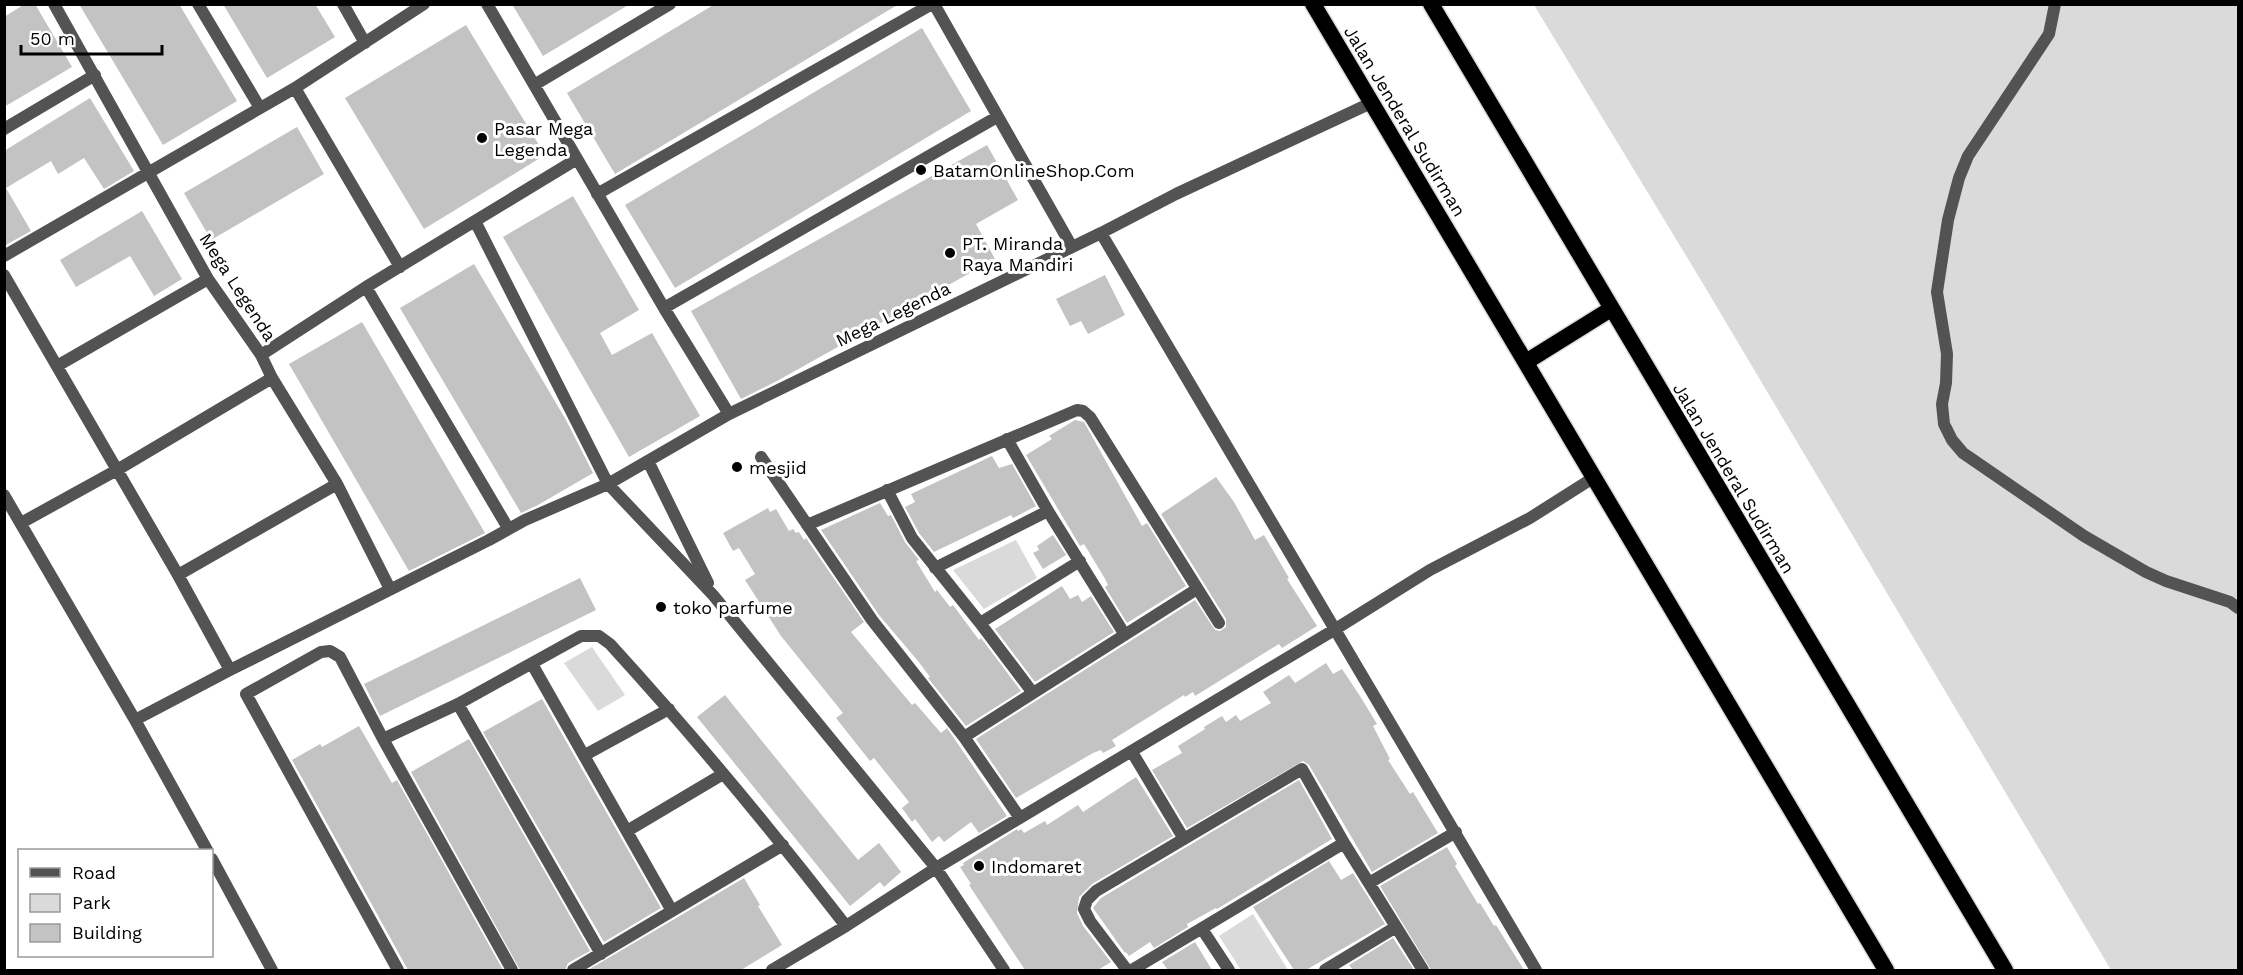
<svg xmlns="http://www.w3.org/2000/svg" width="2243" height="975" viewBox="0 0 2243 975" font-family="'Work Sans',sans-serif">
  <rect width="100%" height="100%" fill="#fff"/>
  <path fill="#dadada" d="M 1534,5 L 2238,5 L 2238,970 L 2111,970 L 1699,277 Z
    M 1016,540 L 1037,578 L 984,609 L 953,570 Z
    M 592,647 L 625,695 L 598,711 L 564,663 Z
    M 1253,914 L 1288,970 L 1241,970 L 1219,936 Z"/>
  <path fill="#c3c3c3" d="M 25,4 L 35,4 L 72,67 L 4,107 L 4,17 Z
    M 79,4 L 179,4 L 237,101 L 163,145 Z
    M 223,4 L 315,4 L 335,37 L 267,78 Z
    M 512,4 L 630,4 L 543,56 Z
    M 715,4 L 899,4 L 615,174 L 567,93 Z
    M 466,25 L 545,155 L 424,229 L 345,98 Z
    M 922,28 L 971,111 L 675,288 L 625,205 Z
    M 90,98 L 134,171 L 104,189 L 84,158 L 58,174 L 51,161 L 6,188 L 31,231 L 4,246 L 4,151 Z
    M 297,127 L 324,174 L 211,240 L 184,193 Z
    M 987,145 L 1018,200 L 976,224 L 995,259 L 777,381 L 741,399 L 691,311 Z
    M 573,196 L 639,310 L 600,333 L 612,355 L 652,333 L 700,416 L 629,457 L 503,237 Z
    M 142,211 L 182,279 L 154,296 L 130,256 L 76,287 L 60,260 Z
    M 474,264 L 566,420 L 593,473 L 538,505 L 521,513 L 400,308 Z
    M 1105,275 L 1125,315 L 1088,334 L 1081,321 L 1070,326 L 1056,299 Z
    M 362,322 L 485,533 L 409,571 L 289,364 Z
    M 1075,420 L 1084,422 L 1142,526 L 1147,523 L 1186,586 L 1127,623 L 1105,587 L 1108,585 L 1104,577 L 1084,544 L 1080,546 L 1026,455 L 1052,439 L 1049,436 Z
    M 992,456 L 999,468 L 1012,464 L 1036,506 L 1013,518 L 1011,515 L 934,552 L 919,533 L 905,507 L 915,502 L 911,494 Z
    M 1216,477 L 1234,502 L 1255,540 L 1264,535 L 1289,578 L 1287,579 L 1317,626 L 1282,648 L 1279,644 L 1195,696 L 1193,692 L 1185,697 L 1184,695 L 1112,740 L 1116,746 L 1103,753 L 1101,750 L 1093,753 L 1016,798 L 976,739 L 1195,600 L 1215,630 L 1220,631 L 1226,627 L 1226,619 L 1161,514 Z
    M 880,503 L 888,516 L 891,515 L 905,542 L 919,560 L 916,561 L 935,592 L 937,590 L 950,607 L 953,605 L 979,640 L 981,638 L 1021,691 L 966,726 L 928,678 L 930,677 L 918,661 L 879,615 L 821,530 Z
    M 768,508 L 770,512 L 776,509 L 789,531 L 793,529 L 796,533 L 799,532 L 804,540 L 806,538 L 864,622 L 851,632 L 912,705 L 915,703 L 941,733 L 947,728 L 1007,816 L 979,833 L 971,822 L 944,842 L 939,836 L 932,842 L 915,819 L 912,822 L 902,808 L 909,802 L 874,758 L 870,761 L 836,718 L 843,713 L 781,636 L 745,580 L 755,574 L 739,548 L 733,551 L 723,533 Z
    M 1053,535 L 1066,555 L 1043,569 L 1033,553 L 1039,550 L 1037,546 Z
    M 580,578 L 596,610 L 380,716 L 364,684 Z
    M 1062,586 L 1070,599 L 1078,595 L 1082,602 L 1091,596 L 1114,632 L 1035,682 L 995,629 Z
    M 1326,663 L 1333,674 L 1342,669 L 1360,696 L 1377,724 L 1373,726 L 1390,759 L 1388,760 L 1410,794 L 1413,792 L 1438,833 L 1372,872 L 1309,765 L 1303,761 L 1187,828 L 1152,770 L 1182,753 L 1178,746 L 1205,729 L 1204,727 L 1222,716 L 1226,722 L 1236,715 L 1240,721 L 1271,703 L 1263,692 L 1289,675 L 1295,683 Z
    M 725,695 L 858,860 L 879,843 L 901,872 L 884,887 L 880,882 L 850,906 L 697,717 Z
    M 542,699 L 661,908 L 604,942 L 483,732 Z
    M 359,726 L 392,783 L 397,780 L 503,970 L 408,970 L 292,760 L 320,744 L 322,747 Z
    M 469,739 L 590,951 L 568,963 L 565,970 L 520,970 L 411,772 Z
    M 1136,777 L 1173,836 L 1092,884 L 1079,897 L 1077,913 L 1083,926 L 1111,962 L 1098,970 L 1025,970 L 969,885 L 971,884 L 960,867 L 964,865 L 963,863 L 1017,829 L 1018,831 L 1021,829 L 1024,833 L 1045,821 L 1047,825 L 1078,805 L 1083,812 Z
    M 1299,780 L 1332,839 L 1217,909 L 1216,908 L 1187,924 L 1188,927 L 1154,948 L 1150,942 L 1129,956 L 1126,952 L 1125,953 L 1093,908 L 1101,898 Z
    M 1447,847 L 1457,864 L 1455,866 L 1478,904 L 1480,903 L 1494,926 L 1496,925 L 1524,970 L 1431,970 L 1380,886 Z
    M 1329,861 L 1341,880 L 1353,873 L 1385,924 L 1306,970 L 1294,970 L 1253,907 Z
    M 744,878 L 760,905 L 758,906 L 782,945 L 741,970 L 588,970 Z
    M 1393,938 L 1414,970 L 1353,970 L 1349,965 Z
    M 1195,942 L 1212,970 L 1168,970 L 1162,962 Z"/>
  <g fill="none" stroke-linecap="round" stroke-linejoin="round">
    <defs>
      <path id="trunk" d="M 1313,4 L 1886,970
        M 1431,4 L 2005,970
        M 1526,362 L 1611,309"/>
    </defs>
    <use href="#trunk" stroke="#dbdbdb" stroke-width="19"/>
    <path stroke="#535353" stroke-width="12" d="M 54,4 L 208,279 L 261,355 L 272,378 L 337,484 L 390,589
      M 198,4 L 260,108
      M 343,4 L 365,43
      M 487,4 L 664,308 L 729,414
      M 934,4 L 1072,247
      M 2055,4 L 2049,34 L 1968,156 L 1959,178 L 1948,220 L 1937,292 L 1947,354 L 1946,383 L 1942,404 L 1944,424 L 1952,440 L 1963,453 L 2084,536 L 2146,572 L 2166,581 L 2230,602 L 2238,608
      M 534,85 L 670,4
      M 295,88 L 400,267
      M 4,129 L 95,75
      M 597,194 L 932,4
      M 475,221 L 608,484 L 713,595 L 936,868 L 1004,970
      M 1101,233 L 1536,970
      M 4,256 L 295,88 L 424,4
      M 4,275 L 178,575 L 230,670
      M 366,287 L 508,528
      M 664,308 L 997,117
      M 261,355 L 366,287 L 577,159
      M 57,366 L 208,279
      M 1007,439 L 1048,511 L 1125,635
      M 761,457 L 872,620 L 964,737 L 1020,818
      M 648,461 L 708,583
      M 887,490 L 912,538 L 980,623 L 1033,693
      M 4,495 L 135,720 L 207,850
      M 21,523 L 117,470 L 272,378
      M 807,525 L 1077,410 L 1083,411 L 1090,417 L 1219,623
      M 935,568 L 1048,511
      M 178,575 L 337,484
      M 980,623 L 1080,561
      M 532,664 L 672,911
      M 458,704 L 601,954
      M 135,720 L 230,670 L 489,540 L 525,520 L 608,484 L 729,414 L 1101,233 L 1176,194 L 1371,103
      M 964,737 L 1197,589
      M 383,739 L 458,704 L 581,636 L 599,636 L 610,644 C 693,735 771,829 846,926
      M 1132,752 L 1184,839
      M 585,755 L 669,709
      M 627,831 L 723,774
      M 212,859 L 272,970
      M 1369,883 L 1456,832
      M 1202,929 L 1229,970
      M 398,970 L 246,694 L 321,652 L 330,651 L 340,657 L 383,739 L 512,970
      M 573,970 L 783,845
      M 772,970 L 846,926 L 936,868 L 1334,630 L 1430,570 L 1530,518 L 1593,478
      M 1127,970 L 1090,921 L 1084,909 L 1087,900 L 1096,891 L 1302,769 L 1344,843 L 1423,970
      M 1132,970 L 1344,843
      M 1325,970 L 1396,927"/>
    <use href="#trunk" stroke="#000" stroke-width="16"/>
  </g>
  <g fill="#000" stroke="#fff" stroke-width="2">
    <circle cx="482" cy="138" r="6"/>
    <circle cx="921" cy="170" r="6"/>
    <circle cx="950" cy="253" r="6"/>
    <circle cx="737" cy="467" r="6"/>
    <circle cx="661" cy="607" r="6"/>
    <circle cx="979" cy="866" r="6"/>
  </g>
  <g text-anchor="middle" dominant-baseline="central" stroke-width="6" stroke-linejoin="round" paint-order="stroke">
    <g font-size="18" fill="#000" stroke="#fff">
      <text transform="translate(1405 121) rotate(59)">Jalan Jenderal Sudirman</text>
      <text transform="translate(238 287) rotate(57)">Mega Legenda</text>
      <text transform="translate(893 314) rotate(-26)">Mega Legenda</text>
      <text transform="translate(1734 478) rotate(59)">Jalan Jenderal Sudirman</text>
    </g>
    <g font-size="18" fill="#000" stroke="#fff" text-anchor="start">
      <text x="494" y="128">Pasar Mega<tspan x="494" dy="21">Legenda</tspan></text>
      <text x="933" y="170">BatamOnlineShop.Com</text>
      <text x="962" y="243">PT. Miranda<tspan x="962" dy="21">Raya Mandiri</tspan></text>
      <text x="749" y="467">mesjid</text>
      <text x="673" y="607">toko parfume</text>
      <text x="991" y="866">Indomaret</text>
    </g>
  </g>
  <rect width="2243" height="975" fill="none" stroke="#000000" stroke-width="12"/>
  <rect x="18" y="849" width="195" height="108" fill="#ffffff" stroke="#999999" stroke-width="1.5"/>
  <rect x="30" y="868" width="30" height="9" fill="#535353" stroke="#999999" stroke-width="1.5"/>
  <text x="72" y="879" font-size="18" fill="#000000">Road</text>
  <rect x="30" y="894" width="30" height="18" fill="#dadada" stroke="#999999" stroke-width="1.5"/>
  <text x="72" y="909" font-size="18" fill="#000000">Park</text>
  <rect x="30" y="924" width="30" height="18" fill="#c3c3c3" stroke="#999999" stroke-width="1.5"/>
  <text x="72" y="939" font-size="18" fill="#000000">Building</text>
  <path d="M21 45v9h141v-9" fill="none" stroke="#000000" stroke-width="3"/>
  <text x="30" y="45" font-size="18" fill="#000000" stroke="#ffffff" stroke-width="4.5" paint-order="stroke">50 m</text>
</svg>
